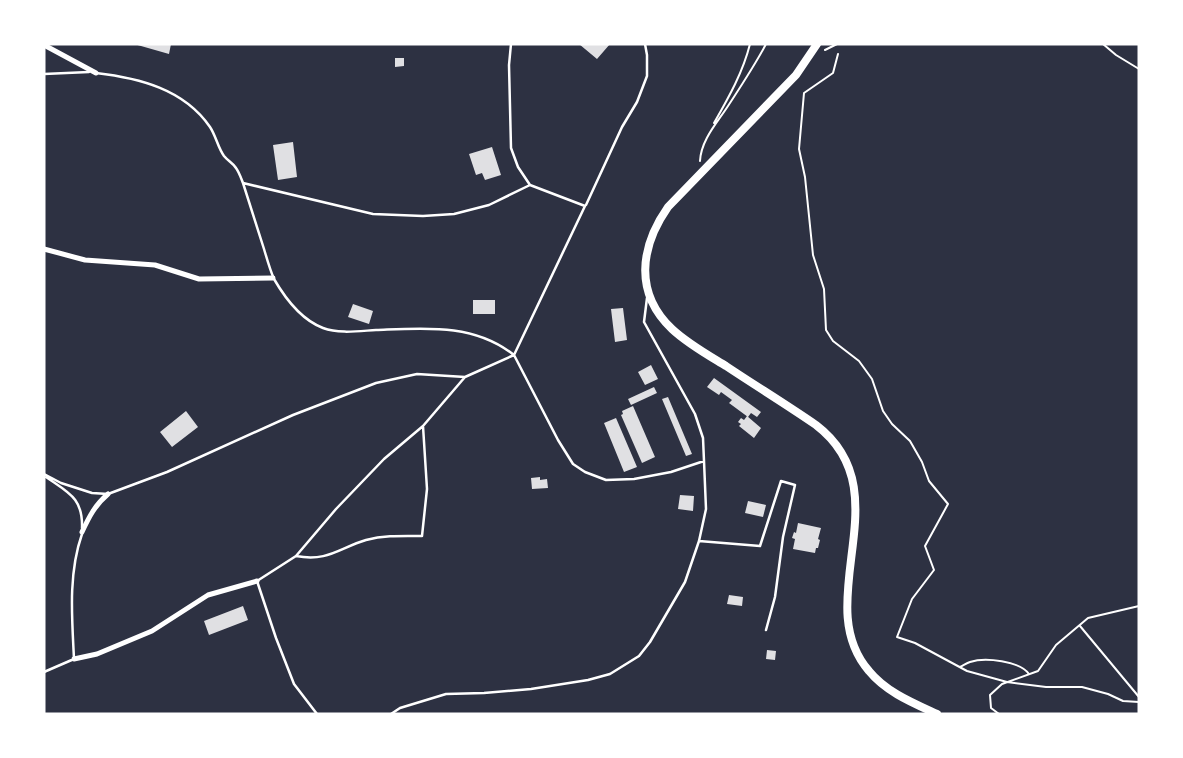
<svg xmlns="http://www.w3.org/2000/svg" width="1183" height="758" viewBox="0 0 1183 758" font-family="Merriweather,serif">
  <rect width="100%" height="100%" fill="#2d3142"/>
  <path fill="#e0e0e3" d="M 134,44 L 171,44 L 169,54 Z
    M 579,44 L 610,44 L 597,59 Z
    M 395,58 L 404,58 L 404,66 L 395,67 Z
    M 293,142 L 297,177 L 278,180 L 273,145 Z
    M 492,147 L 501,175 L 485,180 L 482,173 L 476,175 L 469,154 Z
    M 473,300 L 495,300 L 495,314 L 473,314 Z
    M 353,304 L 373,311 L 369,324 L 348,317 Z
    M 623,308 L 627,340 L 615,342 L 611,309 Z
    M 651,365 L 658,379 L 645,385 L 638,372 Z
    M 714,378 L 761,412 L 757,417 L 751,413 L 748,417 L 729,403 L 732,400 L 721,392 L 719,395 L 707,387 Z
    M 654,387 L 657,393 L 631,405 L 628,399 Z
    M 668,397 L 692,454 L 686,456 L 662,399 Z
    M 633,406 L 655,457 L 642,463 L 621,415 L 623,414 L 622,411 Z
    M 186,411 L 198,427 L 172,447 L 160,432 Z
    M 747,416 L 761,428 L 754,438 L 739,426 L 741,424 L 738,422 L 741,418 L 744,420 Z
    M 616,418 L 637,467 L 624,472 L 604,423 Z
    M 540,477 L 540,480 L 547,479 L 548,488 L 532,489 L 531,478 Z
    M 680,495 L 694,496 L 693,511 L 678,509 Z
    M 748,501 L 766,505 L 763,517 L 745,513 Z
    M 798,523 L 821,528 L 818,539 L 820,540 L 818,548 L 816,548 L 815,553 L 793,549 L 795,539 L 792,538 L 794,532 L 796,533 Z
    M 729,595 L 743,597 L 742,606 L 727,604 Z
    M 243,606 L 248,620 L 209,635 L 204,621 Z
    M 767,650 L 776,651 L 775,660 L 766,659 Z"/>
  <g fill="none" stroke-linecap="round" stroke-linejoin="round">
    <path stroke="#fff" stroke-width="2" d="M 1103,44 L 1116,55 L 1139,69
      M 825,50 L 837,44
      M 838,54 L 833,73 L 804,93 L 799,149 L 805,177 L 813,255 L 824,289 L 826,330 L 833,341 L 859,361 L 872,379 L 883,411 L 892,424 L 910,441 L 922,462 L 929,481 L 948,504 L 925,546 L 934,570 L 912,599 L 897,637 L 915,643 L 967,671 L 1007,682 L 1046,687 L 1082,687 L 1108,694 L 1123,701 L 1139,702
      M 714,123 C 729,97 743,72 750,44
      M 700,161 C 701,140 717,123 728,106 C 741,86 755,65 766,44
      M 1080,626 L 1139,697
      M 960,667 C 964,665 967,663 970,662 C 985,657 1020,661 1029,674
      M 999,714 L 991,708 L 990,695 L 1002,684 L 1038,671 L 1056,645 L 1088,618 L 1139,606"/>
    <path stroke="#fff" stroke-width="2.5" d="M 511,44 L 509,65 L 511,148 L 518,167 L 530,185
      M 96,73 C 139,78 184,89 210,127 C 216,136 218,148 224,156 C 228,161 233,163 236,168 C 239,172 241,178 243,183 L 373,214 L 423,216 L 454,214 L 489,205 L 530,185 L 585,206 L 514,355 L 558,440 L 573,464 L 585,472 L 606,480 L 634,479 L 671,472 L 704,461 L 703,438 L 695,414 L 644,322 L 647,298
      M 44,74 L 89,72
      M 586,205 L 622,127 L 637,102 L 647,76 L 647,55 L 645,44
      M 44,474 L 61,483 L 92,493 L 108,494 L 167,472 L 293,415 L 376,383 L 417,374 L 465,377 L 514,355 C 474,323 425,328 376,330 C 359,331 339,334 323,328 C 302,320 285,298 274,279 C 270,270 267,259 264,249 C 257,227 250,205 243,183
      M 46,477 C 69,493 83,498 82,528
      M 699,541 L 760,546 L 781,481 L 795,485 L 783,537 L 775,597 L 766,630
      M 296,556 C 328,562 339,548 366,540 C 385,535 403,536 422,536 L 427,489 L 423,426
      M 44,672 L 74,659 C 72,618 68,574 82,534
      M 317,714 L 294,684 L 276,638 L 257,581 L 296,556 L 336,509 L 384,459 L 423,426 L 465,377
      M 391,714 L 400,708 L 446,694 L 484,693 L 531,689 L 588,680 L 610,674 L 639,656 L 650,642 L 685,582 L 699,541 L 706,509 L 704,461"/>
    <path stroke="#fff" stroke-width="5" d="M 44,45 L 96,73
      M 44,249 L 85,260 L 155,265 L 199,279 L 273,278
      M 82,532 C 89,517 95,505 108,494
      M 74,659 L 97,654 L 152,631 L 208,595 L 257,581"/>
    <path stroke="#fff" stroke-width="8" d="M 817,44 L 796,75 L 668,207 C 640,247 634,293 672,329 C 688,344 708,355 726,366 C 756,386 787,405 816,425 C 904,492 808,601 869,671 C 886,692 913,703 937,714"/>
  </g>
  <rect width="1183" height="758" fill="none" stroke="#ffffff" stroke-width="91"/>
</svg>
